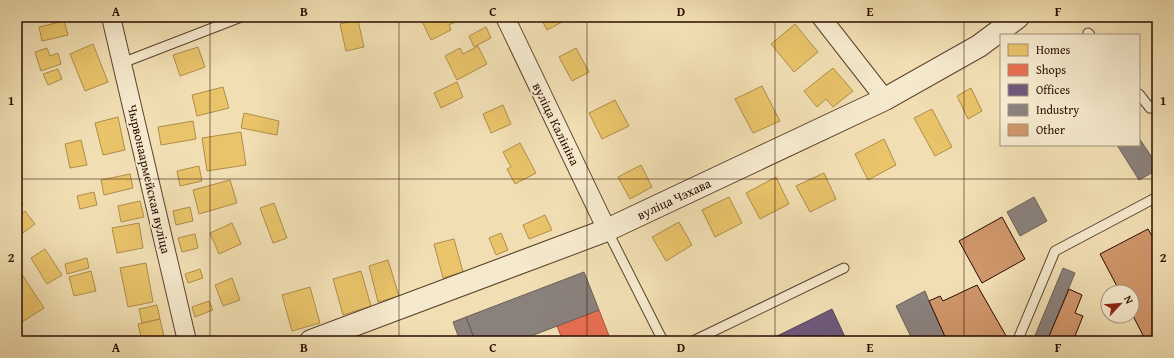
<svg xmlns="http://www.w3.org/2000/svg" width="1174" height="358" viewBox="0 0 1174 358" font-family="'Gentium Book Plus',serif">
  <rect width="100%" height="100%" fill="#f1dfb3"/>
  <filter id="stains"><feTurbulence type="fractalNoise" baseFrequency=".005" numOctaves="4"/><feColorMatrix values="0 0 0 0 .2 0 0 0 0 .09 0 0 0 0 .02 0 0 0 .5 -.17"/></filter>
  <radialGradient id="worn" r=".72"><stop offset=".6" stop-color="#630" stop-opacity="0"/><stop offset="1" stop-color="#630" stop-opacity=".3"/></radialGradient>
  <path fill="#e9c46a" stroke="#b08d4a" d="M 420,17 L 466,17 L 449,25 L 451,30 L 431,40 Z
    M 540,17 L 562,17 L 564,21 L 547,30 Z
    M 358,20 L 364,47 L 346,51 L 340,24 Z
    M 64,21 L 68,35 L 42,41 L 39,27 Z
    M 795,24 L 818,52 L 794,72 L 771,44 Z
    M 486,27 L 491,38 L 474,47 L 469,36 Z
    M 93,44 L 108,82 L 85,91 L 70,54 Z
    M 478,46 L 487,64 L 457,80 L 445,56 L 460,48 L 463,54 Z
    M 198,47 L 205,67 L 180,76 L 173,55 Z
    M 47,48 L 50,56 L 58,53 L 61,64 L 41,71 L 35,52 Z
    M 576,48 L 589,72 L 572,81 L 559,57 Z
    M 833,68 L 853,91 L 833,107 L 826,99 L 817,107 L 804,91 Z
    M 58,69 L 62,79 L 48,85 L 43,74 Z
    M 457,82 L 463,97 L 441,108 L 434,93 Z
    M 762,86 L 780,121 L 753,133 L 735,99 Z
    M 223,87 L 229,108 L 197,116 L 192,95 Z
    M 971,88 L 982,111 L 968,119 L 957,96 Z
    M 615,100 L 629,126 L 602,139 L 589,113 Z
    M 503,105 L 511,124 L 491,133 L 483,114 Z
    M 932,109 L 952,147 L 935,156 L 914,118 Z
    M 244,113 L 279,121 L 277,135 L 241,128 Z
    M 118,117 L 125,150 L 103,155 L 95,123 Z
    M 193,121 L 196,139 L 161,145 L 158,127 Z
    M 241,132 L 246,165 L 207,171 L 202,138 Z
    M 884,139 L 896,165 L 868,180 L 855,154 Z
    M 81,140 L 87,165 L 70,168 L 65,144 Z
    M 520,143 L 536,173 L 515,184 L 507,169 L 511,167 L 503,152 Z
    M 641,165 L 652,187 L 630,199 L 618,177 Z
    M 199,166 L 202,181 L 180,186 L 177,171 Z
    M 824,173 L 836,199 L 810,212 L 796,186 Z
    M 130,174 L 133,188 L 104,195 L 101,180 Z
    M 776,177 L 789,204 L 760,219 L 746,193 Z
    M 230,180 L 237,203 L 199,214 L 193,190 Z
    M 94,192 L 97,205 L 80,209 L 77,196 Z
    M 17,194 L 23,204 L 17,208 Z
    M 729,197 L 742,223 L 715,237 L 702,210 Z
    M 140,201 L 144,217 L 121,222 L 118,206 Z
    M 274,203 L 287,238 L 273,243 L 260,208 Z
    M 190,207 L 193,221 L 176,225 L 173,211 Z
    M 25,211 L 35,224 L 20,235 L 17,231 L 17,217 Z
    M 545,215 L 552,230 L 529,239 L 523,225 Z
    M 679,222 L 692,245 L 666,261 L 652,237 Z
    M 139,223 L 143,248 L 117,253 L 112,228 Z
    M 232,223 L 241,244 L 219,254 L 210,233 Z
    M 501,233 L 508,250 L 496,255 L 489,238 Z
    M 195,234 L 198,248 L 182,252 L 178,238 Z
    M 454,239 L 463,272 L 443,278 L 434,244 Z
    M 45,249 L 62,275 L 47,284 L 31,258 Z
    M 87,258 L 89,268 L 67,274 L 65,264 Z
    M 388,260 L 399,296 L 378,302 L 369,266 Z
    M 146,263 L 153,302 L 128,307 L 120,268 Z
    M 200,269 L 203,278 L 188,283 L 185,274 Z
    M 19,270 L 44,308 L 22,322 L 17,314 L 17,271 Z
    M 91,271 L 96,291 L 74,296 L 69,277 Z
    M 361,271 L 371,306 L 343,315 L 333,279 Z
    M 232,278 L 240,300 L 223,306 L 215,285 Z
    M 310,287 L 320,323 L 292,331 L 282,295 Z
    M 209,301 L 213,310 L 195,317 L 192,307 Z
    M 157,305 L 160,319 L 142,323 L 139,309 Z
    M 160,319 L 165,341 L 142,341 L 138,324 Z"/>
  <path fill="#e76f51" stroke="#ae5239" d="M 599,310 L 611,341 L 563,341 L 557,326 Z"/>
  <path fill="#6d597a" stroke="#594255" d="M 832,309 L 845,337 L 836,341 L 770,341 L 769,340 Z"/>
  <path fill="#8a817c" stroke="#6d5e57" d="M 1139,138 L 1157,165 L 1157,170 L 1139,180 L 1117,145 L 1139,145 Z
    M 1034,197 L 1047,221 L 1020,236 L 1007,212 Z
    M 1063,268 L 1075,273 L 1047,341 L 1042,341 L 1034,338 Z
    M 584,272 L 599,310 L 518,341 L 475,341 L 466,317 Z
    M 925,291 L 929,301 L 947,341 L 913,341 L 896,306 Z
    M 466,317 L 474,337 L 460,341 L 453,322 Z"/>
  <path fill="#d0966b" stroke="#2a0d00" d="M 1002,217 L 1025,259 L 982,283 L 959,241 Z
    M 1148,229 L 1157,245 L 1157,341 L 1146,341 L 1132,314 L 1132,292 L 1120,292 L 1100,254 Z
    M 977,285 L 1009,341 L 947,341 L 929,301 L 940,296 L 943,301 Z
    M 1069,289 L 1082,295 L 1075,313 L 1083,316 L 1073,341 L 1047,341 Z"/>
  <g fill="none" stroke-linecap="round" stroke-linejoin="round">
    <defs>
      <path id="service" d="M 1088,33 L 1090,35
        M 122,63 L 241,17
        M 1139,94 L 1150,108 L 1157,104
        M 607,230 L 663,341
        M 1019,337 L 1055,251 L 1157,197
        M 693,341 L 844,268"/>
      <path id="minor" d="M 111,17 L 187,341
        M 505,17 L 607,230
        M 821,17 L 885,99"/>
      <path id="tertiary" d="M 311,341 L 607,230 L 885,99 L 979,46 L 1018,17"/>
    </defs>
    <use href="#service" stroke="#5c422d" stroke-width="11"/>
    <use href="#minor" stroke="#5c422d" stroke-width="20"/>
    <use href="#tertiary" stroke="#5c422d" stroke-width="24"/>
    <use href="#service" stroke="#f6eace" stroke-width="9"/>
    <use href="#minor" stroke="#f6eace" stroke-width="18"/>
    <use href="#tertiary" stroke="#f6eace" stroke-width="22"/>
  </g>
  <path fill="none" stroke="#2a0d00" stroke-width="1" stroke-opacity="0.55" d="M 210,17 L 210,341M 399,17 L 399,341M 587,17 L 587,341M 775,17 L 775,341M 964,17 L 964,341M 17,179 L 1157,179"/>
  <g text-anchor="middle" dominant-baseline="central" stroke-width="4" stroke-linejoin="round" paint-order="stroke">
    <g font-size="13" fill="#2a0d00" stroke="#f6eace">
      <text transform="translate(556 124) rotate(64)">вуліца Калініна</text>
      <text transform="translate(149 179) rotate(77)">Чырвонаармейская вуліца</text>
      <text transform="translate(674 199) rotate(-25)">вуліца Чэхава</text>
    </g>
  </g>
  <rect width="1174" height="358" fill="none" stroke="#f1dfb3" stroke-width="44"/>
  <rect x="1000" y="34" width="140" height="112" fill="#f6eace" stroke="#a4927c"/>
  <rect x="1008" y="44" width="20" height="12" fill="#e9c46a" stroke="#a4927c"/>
  <text x="1036" y="54" font-size="12" fill="#2a0d00">Homes</text>
  <rect x="1008" y="64" width="20" height="12" fill="#e76f51" stroke="#a4927c"/>
  <text x="1036" y="74" font-size="12" fill="#2a0d00">Shops</text>
  <rect x="1008" y="84" width="20" height="12" fill="#6d597a" stroke="#a4927c"/>
  <text x="1036" y="94" font-size="12" fill="#2a0d00">Offices</text>
  <rect x="1008" y="104" width="20" height="12" fill="#8a817c" stroke="#a4927c"/>
  <text x="1036" y="114" font-size="12" fill="#2a0d00">Industry</text>
  <rect x="1008" y="124" width="20" height="12" fill="#d0966b" stroke="#a4927c"/>
  <text x="1036" y="134" font-size="12" fill="#2a0d00">Other</text>
  <g transform="translate(1120 304) rotate(64)"><circle r="19" fill="#f6eace" stroke="#a4927c"/>
  <path d="M0-3L7 15L0 10L-7 15Z" fill="#8f2418"/>
  <text y="-6" font-size="11" font-weight="bold" text-anchor="middle" fill="#2a0d00">N</text>
  </g>
  <rect x="22" y="22" width="1130" height="314" fill="none" stroke="#2a0d00" stroke-width="1.5"/>
  <g font-size="13" text-anchor="middle" font-weight="bold" fill="#2a0d00">
    <text x="116" y="16">A</text>
    <text x="304" y="16">B</text>
    <text x="493" y="16">C</text>
    <text x="681" y="16">D</text>
    <text x="870" y="16">E</text>
    <text x="1058" y="16">F</text>
    <text x="11" y="105">1</text>
    <text x="1163" y="105">1</text>
    <text x="11" y="262">2</text>
    <text x="1163" y="262">2</text>
    <text x="116" y="352">A</text>
    <text x="304" y="352">B</text>
    <text x="493" y="352">C</text>
    <text x="681" y="352">D</text>
    <text x="870" y="352">E</text>
    <text x="1058" y="352">F</text>
  </g>
  <rect width="100%" height="100%" filter="url(#stains)"/>
  <rect width="100%" height="100%" fill="url(#worn)"/>
</svg>
